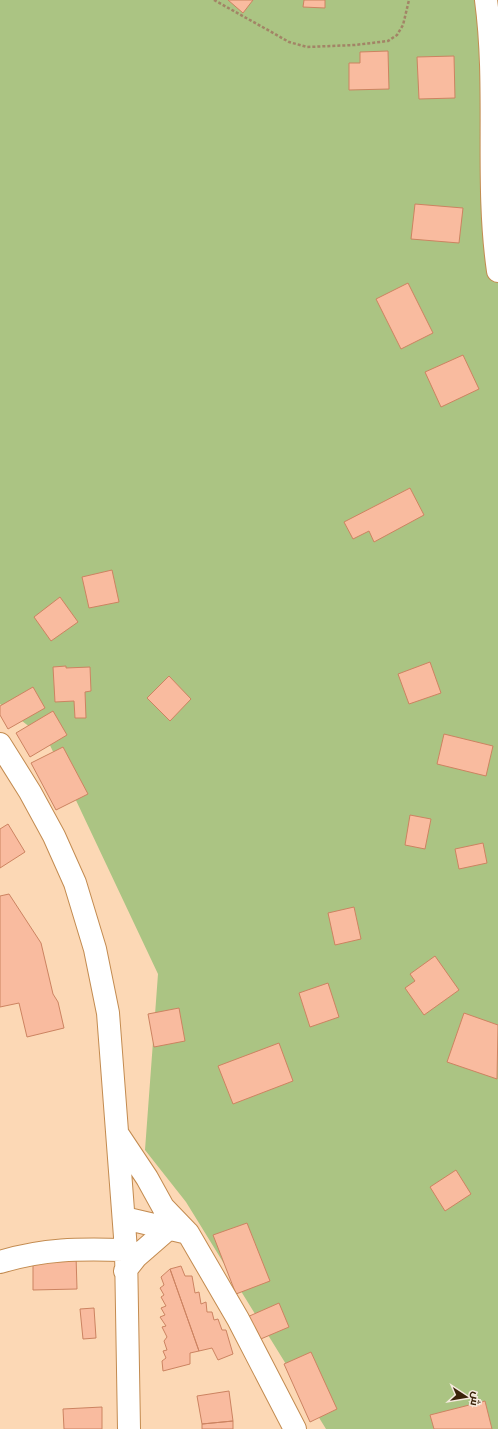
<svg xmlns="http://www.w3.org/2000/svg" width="498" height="1429" viewBox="0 0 498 1429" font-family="'Varela Round',Cairo,sans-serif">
  <rect width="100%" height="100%" fill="#fcd8b5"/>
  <path fill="#abc483" d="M 0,0 L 498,0 L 498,1429 L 326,1429 L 186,1202 L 145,1150 L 158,974 L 48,741 L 0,704 Z"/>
  <path fill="#f9bb9f" stroke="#cc8361" d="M 228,0 L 253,0 L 243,13 Z
    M 304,0 L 325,0 L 325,8 L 303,7 Z
    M 388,51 L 389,89 L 349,90 L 349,63 L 360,63 L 360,52 Z
    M 454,56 L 455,98 L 419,99 L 417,57 Z
    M 415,204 L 463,208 L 459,243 L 411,239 Z
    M 408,283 L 433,333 L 401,349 L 376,299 Z
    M 463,355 L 479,389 L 441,407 L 425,372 Z
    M 410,488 L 424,515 L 374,542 L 369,531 L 353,539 L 344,522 Z
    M 112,570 L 119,602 L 89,608 L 82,577 Z
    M 60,597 L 78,622 L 51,641 L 34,617 Z
    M 430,662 L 441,693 L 409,704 L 398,674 Z
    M 66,666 L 66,668 L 90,667 L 91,691 L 85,692 L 86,718 L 75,718 L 74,701 L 55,702 L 53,667 Z
    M 169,676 L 191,699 L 170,721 L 147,698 Z
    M 33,687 L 45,708 L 8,729 L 0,715 L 0,706 Z
    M 53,711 L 67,735 L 30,757 L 16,733 Z
    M 444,734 L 493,746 L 486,776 L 437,764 Z
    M 63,747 L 88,794 L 56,810 L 31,763 Z
    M 410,815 L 431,819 L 425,849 L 405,845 Z
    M 8,824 L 25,852 L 0,868 L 0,829 Z
    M 483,843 L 487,863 L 459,869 L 455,849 Z
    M 9,894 L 41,943 L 53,994 L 58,1002 L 64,1028 L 27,1037 L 19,1003 L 0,1007 L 0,896 Z
    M 354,907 L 361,939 L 335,945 L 328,913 Z
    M 435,956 L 459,990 L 424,1015 L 405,988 L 415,981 L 410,974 Z
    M 328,983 L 339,1017 L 310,1027 L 299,993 Z
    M 179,1008 L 185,1041 L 154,1047 L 148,1014 Z
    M 464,1013 L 498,1025 L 497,1079 L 447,1062 Z
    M 279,1043 L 293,1081 L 233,1104 L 218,1066 Z
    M 456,1170 L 471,1194 L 445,1211 L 430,1187 Z
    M 247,1223 L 270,1281 L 236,1294 L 213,1235 Z
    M 33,1255 L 76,1255 L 77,1289 L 33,1290 Z
    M 181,1266 L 185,1276 L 192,1276 L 195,1293 L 199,1292 L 201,1304 L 206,1302 L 207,1312 L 212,1312 L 214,1320 L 218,1319 L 222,1330 L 226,1330 L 233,1354 L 218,1360 L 212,1348 L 199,1351 L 170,1269 Z
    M 170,1269 L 199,1351 L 190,1353 L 190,1364 L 163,1371 L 162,1361 L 166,1358 L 163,1351 L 167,1350 L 164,1341 L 167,1337 L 162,1327 L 166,1326 L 160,1317 L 165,1315 L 161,1308 L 166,1306 L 161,1297 L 164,1295 L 160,1288 L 164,1285 L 161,1277 Z
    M 279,1303 L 289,1327 L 256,1341 L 245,1318 Z
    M 94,1308 L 96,1338 L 83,1339 L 80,1309 Z
    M 311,1352 L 337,1409 L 310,1422 L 284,1364 Z
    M 229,1391 L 233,1421 L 202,1424 L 197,1396 Z
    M 485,1401 L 492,1429 L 434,1429 L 430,1415 Z
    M 102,1407 L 102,1429 L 64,1429 L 63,1409 Z
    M 233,1421 L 233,1429 L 202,1429 L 202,1424 Z"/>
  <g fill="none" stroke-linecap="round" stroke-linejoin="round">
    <defs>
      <path id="minor" d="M 486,0 C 498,89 485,181 498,271
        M 0,744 L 30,792 L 54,836 L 75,883 L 95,949 L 108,1013 L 126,1250 L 129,1429
        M 119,1136 L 147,1178 L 163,1207 L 188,1233 L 238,1319 L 295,1429
        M 124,1218 L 188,1233
        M 0,1262 C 46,1248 79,1249 126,1250
        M 125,1271 L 136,1257 L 167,1230"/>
    </defs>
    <use href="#minor" stroke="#c38b50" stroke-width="24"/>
    <path stroke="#a28466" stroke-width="2.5" stroke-dasharray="3 2" stroke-linecap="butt" d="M 214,0 L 275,34 L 289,42 L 307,47 L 355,45 L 388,41 L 397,35 L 403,25 L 409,0"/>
    <use href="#minor" stroke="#fff" stroke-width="22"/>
  </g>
  <g transform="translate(466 1397) rotate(102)" stroke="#f6eade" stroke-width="3" paint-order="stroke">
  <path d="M0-3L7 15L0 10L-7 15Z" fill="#3a230a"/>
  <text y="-6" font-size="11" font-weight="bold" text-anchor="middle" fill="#3a230a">ش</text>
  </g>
</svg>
